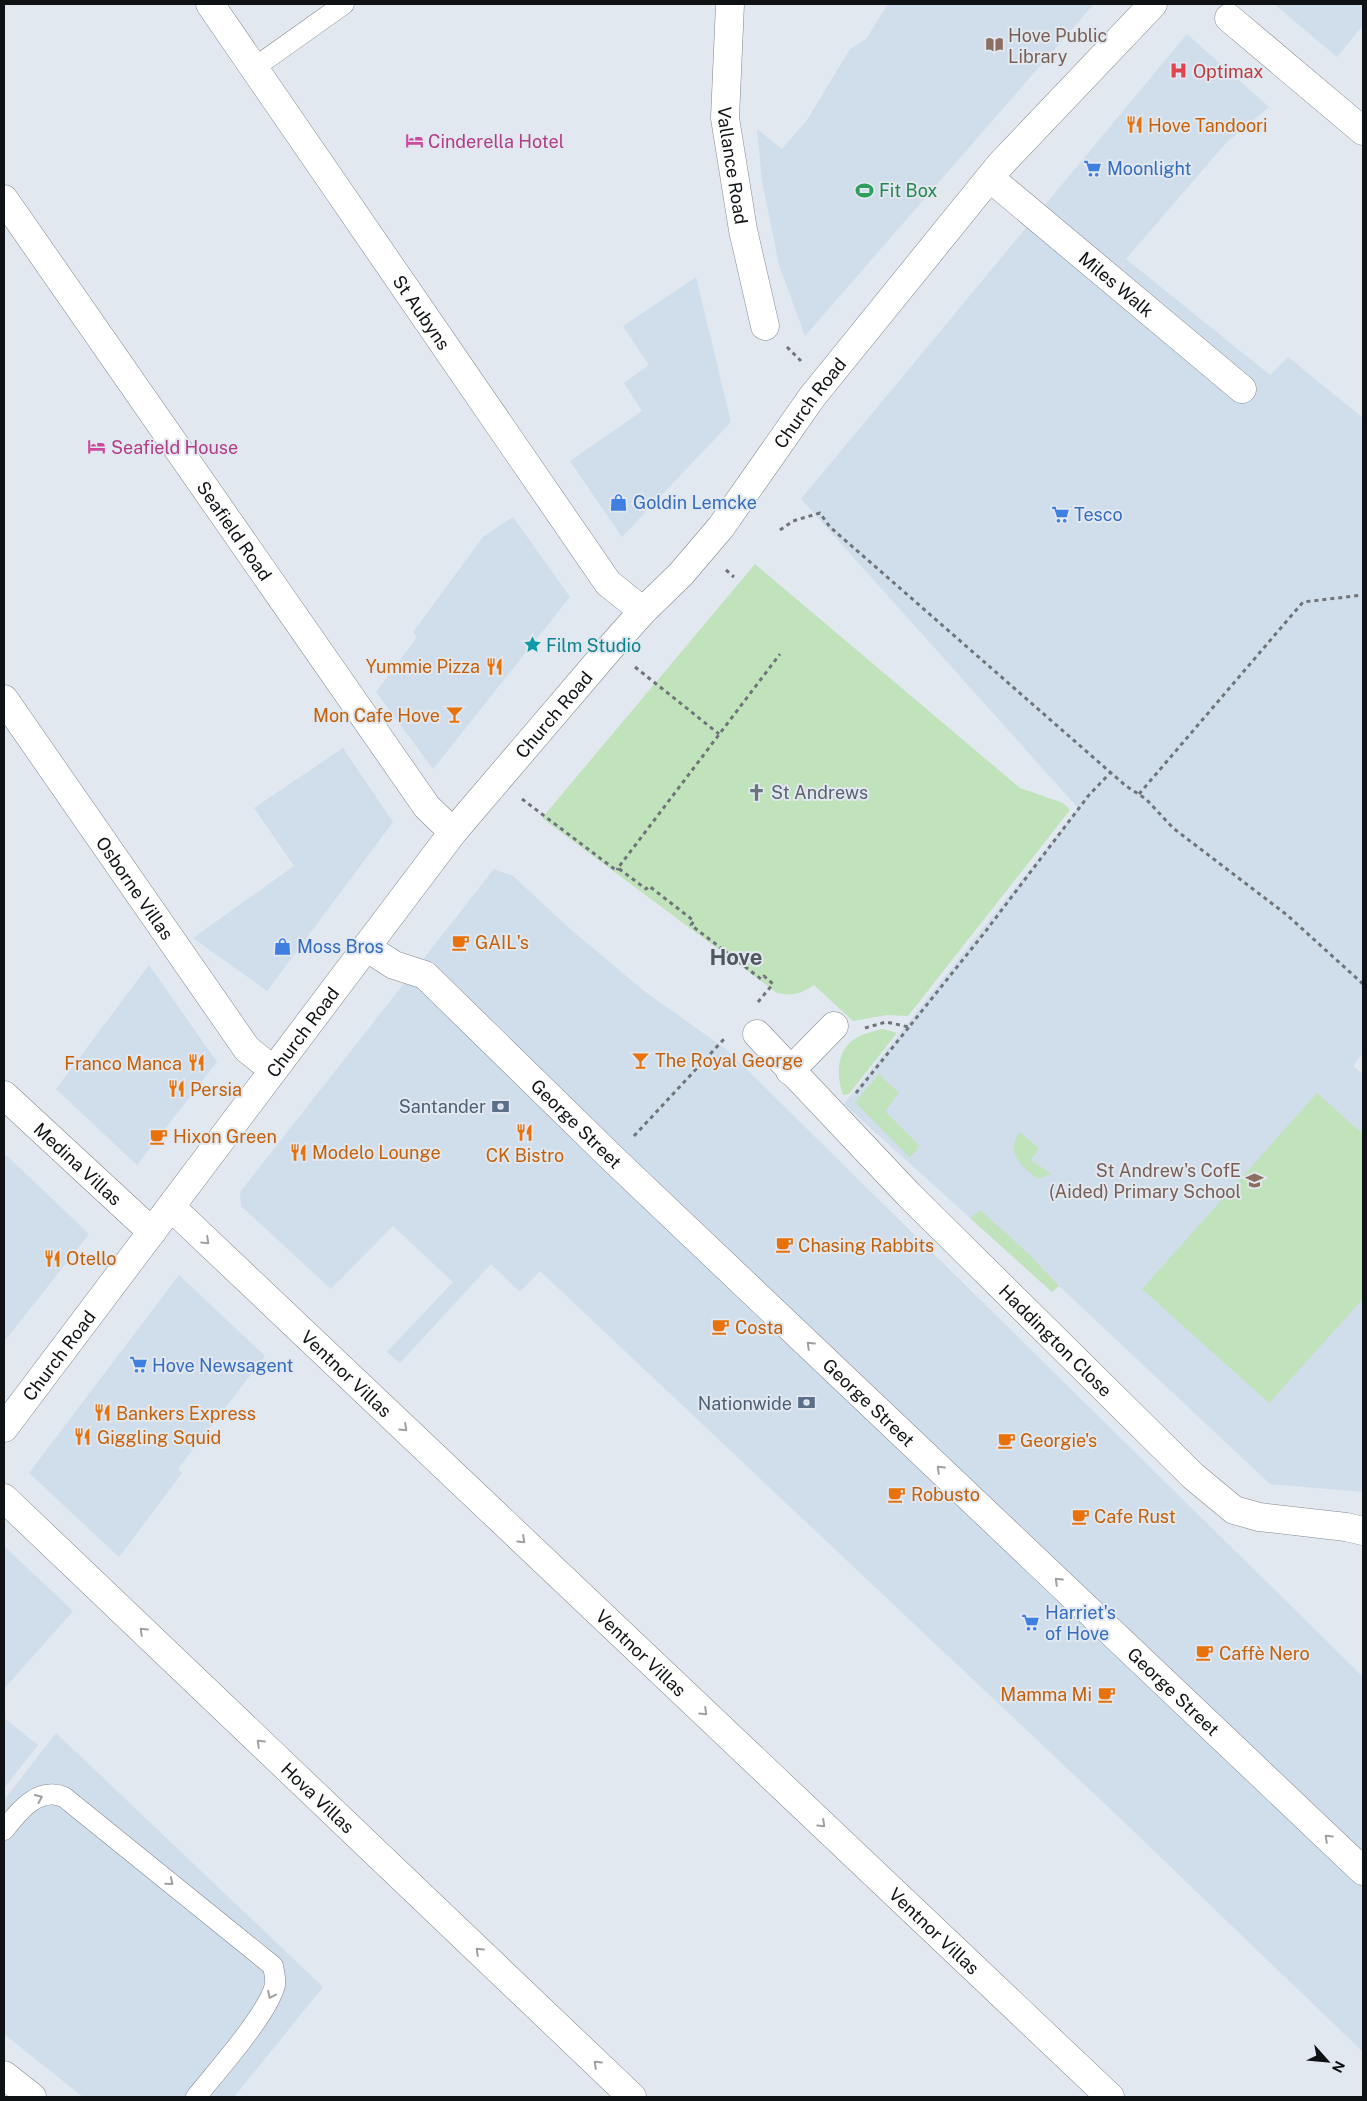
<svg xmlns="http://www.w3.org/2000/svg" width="1367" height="2101" viewBox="0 0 1367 2101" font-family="'Public Sans',sans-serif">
  <rect width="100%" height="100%" fill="#e1e8f0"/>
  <path fill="#d0ddeb" d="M 888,4 L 1094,4 L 805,336 L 779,265 L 762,181 L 757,129 L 782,149 L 807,120 L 850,49 L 866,39 Z
    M 1274,4 L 1363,4 L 1363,25 L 1337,57 Z
    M 1187,34 L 1269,107 L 1226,143 L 1126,259 L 1270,375 L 1288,357 L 1363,418 L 1363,1053 L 1353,1066 L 1363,1074 L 1363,1492 L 1270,1484 L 1059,1286 L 1052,1292 L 844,1104 L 1078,808 L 801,499 Z
    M 696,277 L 731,422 L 622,537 L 570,461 L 642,411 L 624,383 L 649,365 L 623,326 Z
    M 513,517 L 570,597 L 433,769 L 376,692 L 417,637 L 413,632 L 483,537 Z
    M 343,748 L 393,822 L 267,991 L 193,938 L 294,866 L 254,808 Z
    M 494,869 L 513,876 L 568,927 L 644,991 L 727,1050 L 1363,1677 L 1363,2052 L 1124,1822 L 540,1271 L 520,1292 L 491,1264 L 400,1363 L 387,1352 L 453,1282 L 393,1226 L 331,1289 L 241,1206 L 240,1192 Z
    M 149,965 L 217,1062 L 137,1165 L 56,1089 Z
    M 6,1155 L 89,1234 L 4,1342 L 4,1157 Z
    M 179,1275 L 265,1356 L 178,1469 L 182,1473 L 119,1557 L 29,1473 Z
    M 4,1546 L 73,1611 L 4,1689 Z
    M 4,1718 L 38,1745 L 4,1788 Z
    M 56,1733 L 323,1987 L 234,2097 L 83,2097 L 4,2034 L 4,1800 Z"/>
  <path fill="#c1e3bc" d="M 755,564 L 1020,788 L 1063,803 L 1070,810 L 908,1016 L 887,1015 L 853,1021 L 814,985 C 801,994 793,996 777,993 L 542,818 Z
    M 883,1029 L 897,1033 L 849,1094 L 843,1095 C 836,1076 836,1050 856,1038 C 865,1033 874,1031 883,1029 Z
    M 879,1074 L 899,1093 L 885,1111 L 920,1146 L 910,1158 L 855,1102 Z
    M 1317,1093 L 1363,1134 L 1363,1299 L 1269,1403 L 1142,1289 Z
    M 1020,1132 L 1039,1149 L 1031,1160 L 1051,1174 L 1038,1179 C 1022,1168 1004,1151 1020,1132 Z
    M 980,1210 L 1029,1254 L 1059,1286 L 1052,1292 L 970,1218 Z"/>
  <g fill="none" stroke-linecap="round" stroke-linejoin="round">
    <defs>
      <path id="service" d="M 254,68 L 344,4
        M 4,1830 C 18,1812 38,1786 64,1797 L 273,1966 C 274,1972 276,1979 275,1985 C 268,2014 216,2072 196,2097"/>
      <g id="pedestrian">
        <path id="s1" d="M 366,947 L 394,965 L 425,975 L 613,1159 L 1363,1871"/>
      </g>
      <g id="minor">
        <path id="s2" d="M 210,4 L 608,583 L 643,611"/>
        <path id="s3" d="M 730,4 L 725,118 L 743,230 L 765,326"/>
        <path d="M 1229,18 L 1363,131"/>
        <path id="s4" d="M 990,178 L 1242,389"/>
        <path id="s5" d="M 4,199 L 427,807 L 453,832"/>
        <path id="s6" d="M 4,699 L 247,1049 L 273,1070"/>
        <path id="s7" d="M 757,1034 L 909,1195 L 1193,1476 L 1234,1510 L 1259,1517 L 1346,1527 L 1363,1531"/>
        <path d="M 790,1071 L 834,1026"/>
        <path id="s8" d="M 4,1095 L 152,1232"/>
        <path id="s9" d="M 171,1207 L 1110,2097"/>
        <path id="s10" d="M 4,1498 L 632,2097"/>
        <path d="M 4,2075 L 32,2097"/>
      </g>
      <g id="secondary">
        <path id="s11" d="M 4,1428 L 453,832 L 610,648 L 643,611 L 681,574 L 721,527 L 812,397 L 999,166 L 1153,4"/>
      </g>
    </defs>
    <use href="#service" stroke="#81888f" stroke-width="21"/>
    <use href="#pedestrian" stroke="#81888f" stroke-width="29"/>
    <use href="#minor" stroke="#81888f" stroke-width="29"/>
    <use href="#secondary" stroke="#81888f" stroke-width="29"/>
    <path stroke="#6f7479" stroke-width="3" stroke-dasharray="4 4" stroke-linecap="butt" d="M 787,347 L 801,361
      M 780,530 L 793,521 L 820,513 L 830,527 L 1126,786 L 1146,799 L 1173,828 L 1287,915 L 1363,984
      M 726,570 L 734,577
      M 635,667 L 719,734
      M 1139,794 L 1303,602 L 1363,595
      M 522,799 L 617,871 L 618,868
      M 758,1002 L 773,984 L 764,976 L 761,979 L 691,925 L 694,921 L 649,886 L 646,889 L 618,868 L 780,654
      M 865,1028 L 886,1022 L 909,1027 L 985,932 L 1089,795 L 1111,772
      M 856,1093 L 909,1027
      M 634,1136 L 725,1038"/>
    <use href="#service" stroke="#fff" stroke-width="20"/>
    <use href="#pedestrian" stroke="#fff" stroke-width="28"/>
    <use href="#minor" stroke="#fff" stroke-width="28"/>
    <use href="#secondary" stroke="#fff" stroke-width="28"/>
  </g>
  <defs><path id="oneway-chevron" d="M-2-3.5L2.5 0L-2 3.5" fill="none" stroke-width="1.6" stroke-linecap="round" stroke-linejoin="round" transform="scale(1.25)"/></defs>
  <g stroke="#9fa0a1">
    <use href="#oneway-chevron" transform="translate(206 1241) rotate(43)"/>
    <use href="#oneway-chevron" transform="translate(810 1345) rotate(-136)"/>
    <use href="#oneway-chevron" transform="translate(404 1428) rotate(43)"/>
    <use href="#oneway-chevron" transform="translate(940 1469) rotate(-136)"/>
    <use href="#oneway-chevron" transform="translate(522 1540) rotate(43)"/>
    <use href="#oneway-chevron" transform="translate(1058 1581) rotate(-136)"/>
    <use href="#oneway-chevron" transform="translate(143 1631) rotate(-136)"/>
    <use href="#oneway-chevron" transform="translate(704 1712) rotate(43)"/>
    <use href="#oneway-chevron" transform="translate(260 1743) rotate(-136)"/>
    <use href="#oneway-chevron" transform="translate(39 1798) rotate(-24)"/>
    <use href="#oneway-chevron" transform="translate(822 1824) rotate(43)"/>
    <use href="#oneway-chevron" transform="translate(1328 1838) rotate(-136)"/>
    <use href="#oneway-chevron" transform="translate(170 1882) rotate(39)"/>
    <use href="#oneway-chevron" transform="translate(479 1951) rotate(-136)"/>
    <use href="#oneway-chevron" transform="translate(271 1995) rotate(115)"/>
    <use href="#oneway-chevron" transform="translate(597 2064) rotate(-136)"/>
  </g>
  <defs>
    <symbol id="library-bare" viewBox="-9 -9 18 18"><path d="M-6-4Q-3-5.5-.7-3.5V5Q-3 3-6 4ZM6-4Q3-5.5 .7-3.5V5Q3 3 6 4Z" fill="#8d6e63" stroke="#e1e8f0" stroke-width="2.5" paint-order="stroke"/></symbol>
    <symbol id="hospital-bare" viewBox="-9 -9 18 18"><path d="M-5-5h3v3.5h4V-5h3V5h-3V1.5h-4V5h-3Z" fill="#e0444e" stroke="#e1e8f0" stroke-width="2.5" paint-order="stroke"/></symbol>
    <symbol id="restaurant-bare" viewBox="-9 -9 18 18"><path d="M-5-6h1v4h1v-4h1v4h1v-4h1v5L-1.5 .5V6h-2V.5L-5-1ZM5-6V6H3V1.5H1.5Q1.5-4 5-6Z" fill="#e8710a" stroke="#e1e8f0" stroke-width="2.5" paint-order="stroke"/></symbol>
    <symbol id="hotel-bare" viewBox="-9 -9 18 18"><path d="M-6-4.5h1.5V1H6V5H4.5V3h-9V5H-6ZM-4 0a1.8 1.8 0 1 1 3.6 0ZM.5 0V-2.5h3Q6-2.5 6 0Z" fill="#d1479c" stroke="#e1e8f0" stroke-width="2.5" paint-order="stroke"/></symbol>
    <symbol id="supermarket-bare" viewBox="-9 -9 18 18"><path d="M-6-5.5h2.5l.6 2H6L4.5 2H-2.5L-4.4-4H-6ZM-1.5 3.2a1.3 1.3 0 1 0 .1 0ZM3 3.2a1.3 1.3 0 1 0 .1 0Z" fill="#3f7fe0" stroke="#e1e8f0" stroke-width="2.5" paint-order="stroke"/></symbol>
    <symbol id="stadium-bare" viewBox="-9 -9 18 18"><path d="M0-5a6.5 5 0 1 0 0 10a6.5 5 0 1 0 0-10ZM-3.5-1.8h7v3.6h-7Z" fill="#2e9e5b" stroke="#e1e8f0" stroke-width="2.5" paint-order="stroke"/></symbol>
    <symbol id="shop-bare" viewBox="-9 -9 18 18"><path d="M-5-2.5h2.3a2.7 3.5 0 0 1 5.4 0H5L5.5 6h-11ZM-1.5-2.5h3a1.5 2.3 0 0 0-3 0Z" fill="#3f7fe0" stroke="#e1e8f0" stroke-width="2.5" paint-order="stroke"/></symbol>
    <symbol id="sight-bare" viewBox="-9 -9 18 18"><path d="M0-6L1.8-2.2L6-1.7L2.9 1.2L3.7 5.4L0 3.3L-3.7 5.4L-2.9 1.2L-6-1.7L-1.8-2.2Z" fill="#0f9aa8" stroke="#e1e8f0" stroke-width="2.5" paint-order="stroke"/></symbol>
    <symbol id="bar-bare" viewBox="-9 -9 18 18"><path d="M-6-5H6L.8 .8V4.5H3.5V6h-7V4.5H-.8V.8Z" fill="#e8710a" stroke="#e1e8f0" stroke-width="2.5" paint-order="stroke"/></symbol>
    <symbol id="church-bare" viewBox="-9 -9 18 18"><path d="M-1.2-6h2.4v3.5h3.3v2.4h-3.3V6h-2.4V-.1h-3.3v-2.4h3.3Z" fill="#6b7280" stroke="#e1e8f0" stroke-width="2.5" paint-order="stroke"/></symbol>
    <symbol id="cafe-bare" viewBox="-9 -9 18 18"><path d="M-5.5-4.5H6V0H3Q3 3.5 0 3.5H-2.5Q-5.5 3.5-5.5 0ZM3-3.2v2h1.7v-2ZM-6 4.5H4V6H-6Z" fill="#e8710a" stroke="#e1e8f0" stroke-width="2.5" paint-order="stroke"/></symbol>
    <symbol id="bank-bare" viewBox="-9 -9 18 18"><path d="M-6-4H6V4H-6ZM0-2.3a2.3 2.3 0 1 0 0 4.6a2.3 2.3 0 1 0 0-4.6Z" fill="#5c6f8a" stroke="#e1e8f0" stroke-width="2.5" paint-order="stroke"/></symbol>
    <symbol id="school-bare" viewBox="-9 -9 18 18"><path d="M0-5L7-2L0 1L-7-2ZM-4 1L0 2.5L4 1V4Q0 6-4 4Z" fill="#8d6e63" stroke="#e1e8f0" stroke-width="2.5" paint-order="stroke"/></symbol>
  </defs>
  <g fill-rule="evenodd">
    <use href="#library-bare" x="982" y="32" width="25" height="25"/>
    <use href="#hospital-bare" x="1166" y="58" width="25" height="25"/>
    <use href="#restaurant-bare" x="1122" y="112" width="25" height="25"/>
    <use href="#hotel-bare" x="402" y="128" width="25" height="25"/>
    <use href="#supermarket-bare" x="1080" y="156" width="25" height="25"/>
    <use href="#stadium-bare" x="852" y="178" width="25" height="25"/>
    <use href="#hotel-bare" x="84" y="434" width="25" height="25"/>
    <use href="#shop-bare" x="606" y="490" width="25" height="25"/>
    <use href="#supermarket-bare" x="1048" y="502" width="25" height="25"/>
    <use href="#sight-bare" x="520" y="632" width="25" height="25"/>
    <use href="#restaurant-bare" x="482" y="654" width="25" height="25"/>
    <use href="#bar-bare" x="442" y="702" width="25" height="25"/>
    <use href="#church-bare" x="744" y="780" width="25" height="25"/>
    <use href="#cafe-bare" x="448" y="930" width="25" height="25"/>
    <use href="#shop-bare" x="270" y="934" width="25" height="25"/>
    <use href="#bar-bare" x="628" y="1048" width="25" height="25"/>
    <use href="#restaurant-bare" x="184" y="1050" width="25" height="25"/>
    <use href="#restaurant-bare" x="164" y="1076" width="25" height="25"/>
    <use href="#bank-bare" x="488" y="1094" width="25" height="25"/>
    <use href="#restaurant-bare" x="512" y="1120" width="25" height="25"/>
    <use href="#cafe-bare" x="146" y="1124" width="25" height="25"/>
    <use href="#restaurant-bare" x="286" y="1140" width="25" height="25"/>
    <use href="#school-bare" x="1242" y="1168" width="25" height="25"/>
    <use href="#cafe-bare" x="772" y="1232" width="25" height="25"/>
    <use href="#restaurant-bare" x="40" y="1246" width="25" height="25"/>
    <use href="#cafe-bare" x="708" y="1314" width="25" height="25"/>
    <use href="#supermarket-bare" x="126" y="1352" width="25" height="25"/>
    <use href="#bank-bare" x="794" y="1390" width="25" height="25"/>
    <use href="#restaurant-bare" x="90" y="1400" width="25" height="25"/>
    <use href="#restaurant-bare" x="70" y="1424" width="25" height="25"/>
    <use href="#cafe-bare" x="994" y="1428" width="25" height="25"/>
    <use href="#cafe-bare" x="884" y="1482" width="25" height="25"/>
    <use href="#cafe-bare" x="1068" y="1504" width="25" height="25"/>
    <use href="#supermarket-bare" x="1018" y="1610" width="25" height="25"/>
    <use href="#cafe-bare" x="1192" y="1640" width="25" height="25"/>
    <use href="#cafe-bare" x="1094" y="1682" width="25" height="25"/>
  </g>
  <g text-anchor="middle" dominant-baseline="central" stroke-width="4" stroke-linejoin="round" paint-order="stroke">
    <g font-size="18" fill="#785e54" stroke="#e1e8f0" text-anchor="start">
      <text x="1008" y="35">Hove Public<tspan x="1008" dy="21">Library</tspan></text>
      <text x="1241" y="1170" text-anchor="end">St Andrew's CofE<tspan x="1241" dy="21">(Aided) Primary School</tspan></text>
    </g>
    <g font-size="18" fill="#be3a42" stroke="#e1e8f0" text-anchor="start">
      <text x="1193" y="71">Optimax</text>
    </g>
    <g font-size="18" fill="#c56008" stroke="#e1e8f0" text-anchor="start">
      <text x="1148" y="125">Hove Tandoori</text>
      <text x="480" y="666" text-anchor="end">Yummie Pizza</text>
      <text x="440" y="715" text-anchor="end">Mon Cafe Hove</text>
      <text x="475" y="942">GAIL's</text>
      <text x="655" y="1060">The Royal George</text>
      <text x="182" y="1063" text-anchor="end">Franco Manca</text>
      <text x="190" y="1089">Persia</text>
      <text x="173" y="1136">Hixon Green</text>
      <text x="312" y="1152">Modelo Lounge</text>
      <text x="525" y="1155" text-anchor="middle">CK Bistro</text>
      <text x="798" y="1245">Chasing Rabbits</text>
      <text x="66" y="1258">Otello</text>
      <text x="735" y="1327">Costa</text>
      <text x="116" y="1413">Bankers Express</text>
      <text x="97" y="1437">Giggling Squid</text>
      <text x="1020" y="1440">Georgie's</text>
      <text x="911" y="1494">Robusto</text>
      <text x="1094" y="1516">Cafe Rust</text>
      <text x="1219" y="1653">Caffè Nero</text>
      <text x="1092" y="1694" text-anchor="end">Mamma Mi</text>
    </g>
    <g font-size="18" fill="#b23c85" stroke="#e1e8f0" text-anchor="start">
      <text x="428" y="141">Cinderella Hotel</text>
      <text x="111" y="447">Seafield House</text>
    </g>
    <g font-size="18" fill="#0f1214" stroke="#e1e8f0">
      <text stroke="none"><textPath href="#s3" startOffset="162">Vallance Road</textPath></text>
      <text stroke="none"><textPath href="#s4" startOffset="165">Miles Walk</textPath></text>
      <text stroke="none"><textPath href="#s2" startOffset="374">St Aubyns</textPath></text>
      <text stroke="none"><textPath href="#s11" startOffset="1305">Church Road</textPath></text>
      <text stroke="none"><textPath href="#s5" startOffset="404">Seafield Road</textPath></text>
      <text stroke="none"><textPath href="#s11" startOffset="901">Church Road</textPath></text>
      <text stroke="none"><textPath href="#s6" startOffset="230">Osborne Villas</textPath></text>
      <text stroke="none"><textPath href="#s11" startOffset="496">Church Road</textPath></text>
      <text stroke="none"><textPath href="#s1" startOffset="278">George Street</textPath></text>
      <text stroke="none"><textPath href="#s8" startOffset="101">Medina Villas</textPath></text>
      <text stroke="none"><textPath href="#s7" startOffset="428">Haddington Close</textPath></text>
      <text stroke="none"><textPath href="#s11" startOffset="91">Church Road</textPath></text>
      <text stroke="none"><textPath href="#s9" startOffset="242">Ventnor Villas</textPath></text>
      <text stroke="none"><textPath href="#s1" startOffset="682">George Street</textPath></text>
      <text stroke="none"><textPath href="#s9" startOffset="648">Ventnor Villas</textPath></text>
      <text stroke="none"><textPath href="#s1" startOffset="1102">George Street</textPath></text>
      <text stroke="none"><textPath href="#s10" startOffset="434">Hova Villas</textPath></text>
      <text stroke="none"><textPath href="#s9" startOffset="1052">Ventnor Villas</textPath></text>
    </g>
    <g font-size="18" fill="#366cbe" stroke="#e1e8f0" text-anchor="start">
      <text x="1107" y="168">Moonlight</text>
      <text x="633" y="502">Goldin Lemcke</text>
      <text x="1074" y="514">Tesco</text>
      <text x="297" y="946">Moss Bros</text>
      <text x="152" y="1365">Hove Newsagent</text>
      <text x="1045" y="1612">Harriet's<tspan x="1045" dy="21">of Hove</tspan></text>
    </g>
    <g font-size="18" fill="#27864d" stroke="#e1e8f0" text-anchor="start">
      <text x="879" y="190">Fit Box</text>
    </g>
    <g font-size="18" fill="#0d838f" stroke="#e1e8f0" text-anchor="start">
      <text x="546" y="645">Film Studio</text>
    </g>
    <g font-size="18" fill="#5b616d" stroke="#e1e8f0" text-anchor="start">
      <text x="771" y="792">St Andrews</text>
    </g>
    <g font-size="18" fill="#4e5e75" stroke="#e1e8f0" text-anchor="end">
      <text x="486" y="1106">Santander</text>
      <text x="792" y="1403">Nationwide</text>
    </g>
    <g font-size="22" font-weight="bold" fill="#50565d" stroke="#e1e8f0">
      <text x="736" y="957">Hove</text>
    </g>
  </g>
  <rect width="1367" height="2101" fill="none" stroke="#0f1214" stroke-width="10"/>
  <g transform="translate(1327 2061) rotate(117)" stroke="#e1e8f0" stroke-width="4" paint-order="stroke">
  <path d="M0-4L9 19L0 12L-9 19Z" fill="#0f1214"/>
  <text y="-8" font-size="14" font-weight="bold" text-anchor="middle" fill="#0f1214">N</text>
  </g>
</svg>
